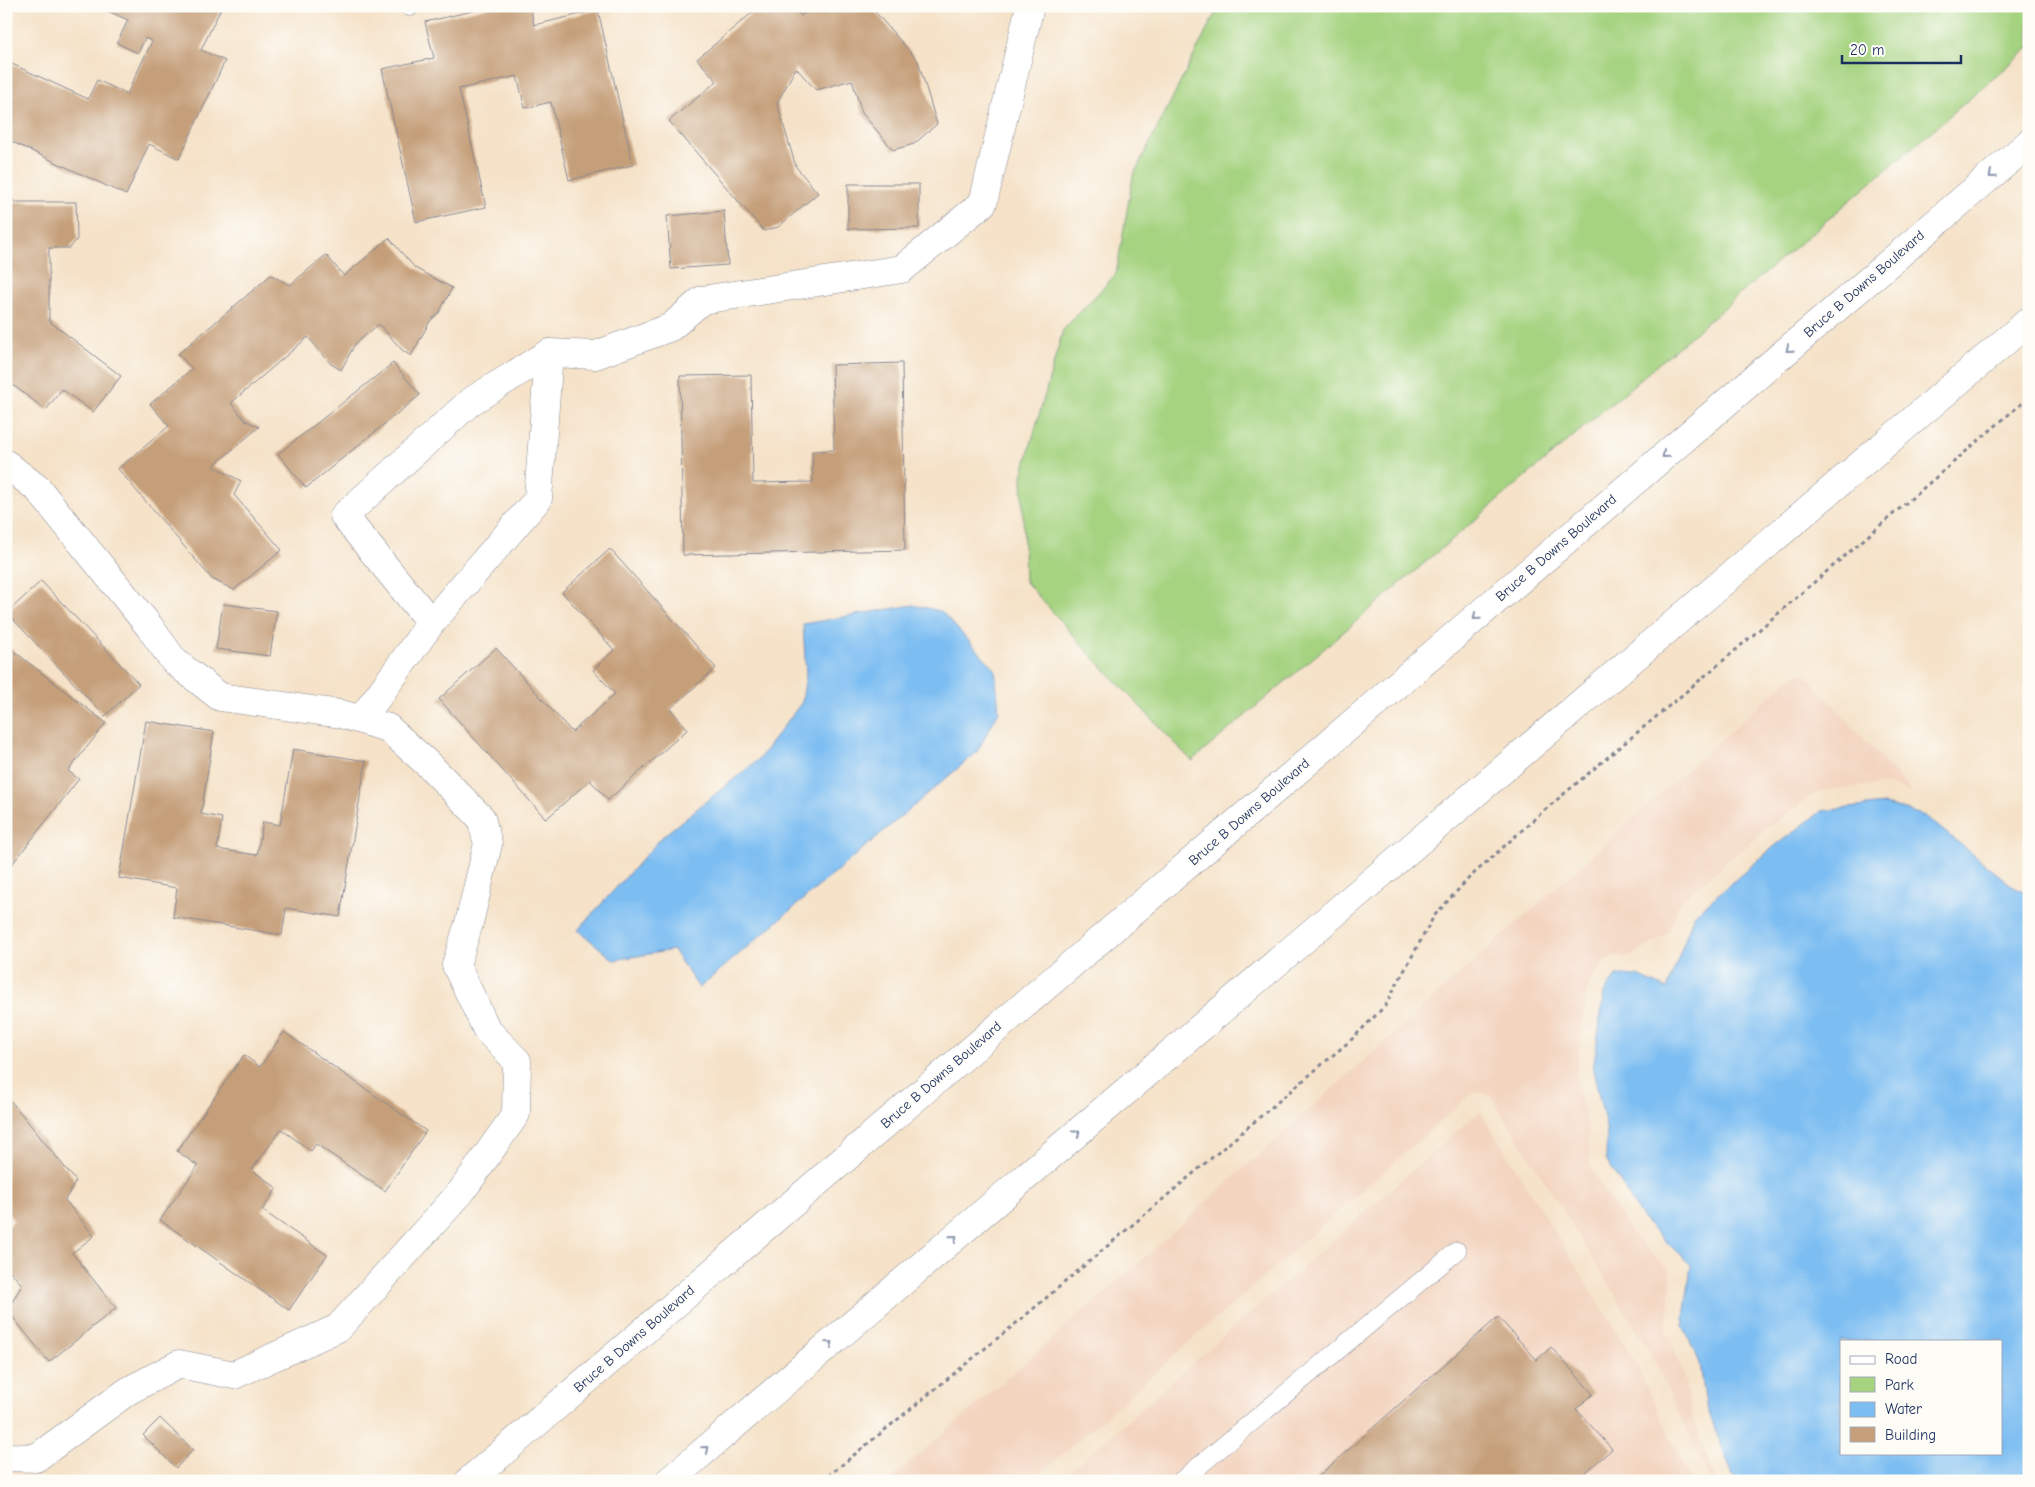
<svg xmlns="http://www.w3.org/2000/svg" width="2035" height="1487" viewBox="0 0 2035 1487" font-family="'Comic Neue',sans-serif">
  <rect width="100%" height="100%" fill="#fdfcf7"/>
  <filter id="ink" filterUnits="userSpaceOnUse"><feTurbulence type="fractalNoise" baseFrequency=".02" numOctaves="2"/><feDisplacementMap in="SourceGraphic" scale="10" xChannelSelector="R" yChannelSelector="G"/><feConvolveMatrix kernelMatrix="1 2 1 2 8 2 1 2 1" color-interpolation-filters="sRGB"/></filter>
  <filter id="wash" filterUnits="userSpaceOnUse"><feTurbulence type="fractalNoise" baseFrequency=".0096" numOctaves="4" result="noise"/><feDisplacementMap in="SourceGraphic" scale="20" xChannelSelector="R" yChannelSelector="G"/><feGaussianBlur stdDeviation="1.12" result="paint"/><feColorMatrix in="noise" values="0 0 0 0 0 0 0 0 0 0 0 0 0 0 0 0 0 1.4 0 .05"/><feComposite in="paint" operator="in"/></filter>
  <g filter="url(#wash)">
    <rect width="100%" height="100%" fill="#f5e2c8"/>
    <path fill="#f3d4bf" d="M 1803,672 L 1912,792 L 1885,784 L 1820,791 L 1812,795 L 1766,829 L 1683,899 L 1677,908 L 1669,932 L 1633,956 L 1616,956 L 1606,960 L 1588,986 L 1576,1075 L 1589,1134 L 1589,1159 L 1592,1171 L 1630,1232 L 1670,1271 L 1672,1277 L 1666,1330 L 1683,1370 L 1691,1413 L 1716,1481 L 1710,1481 L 1648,1348 L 1494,1100 L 1491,1096 L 1480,1092 L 1469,1096 L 1032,1481 L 889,1481 L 1115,1284 L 1790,678 Z
      M 1480,1111 L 1634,1360 L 1691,1481 L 1059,1481 Z"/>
    <path fill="#a5d380" stroke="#60816f" d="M 1219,6 L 2029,6 L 2029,48 L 1192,761 L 1090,654 L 1025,581 L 1022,476 L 1063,330 L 1116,274 L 1133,176 Z"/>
    <path fill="#7dbef2" stroke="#4c76a8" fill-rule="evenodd" d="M 913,605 L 941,611 L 995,669 L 999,711 L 977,752 L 699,988 L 673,950 L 614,960 L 578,930 L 663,836 L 759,759 L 802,702 L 806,674 L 803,624 Z
      M 1885,804 L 1925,816 L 2010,884 L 2029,894 L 2029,1481 L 1735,1481 L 1706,1405 L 1700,1363 L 1683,1326 L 1691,1265 L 1644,1221 L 1606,1159 L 1607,1131 L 1593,1070 L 1604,993 L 1616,976 L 1638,976 L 1667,989 L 1694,915 L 1776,845 L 1822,811 ZM 1841,1341 L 2001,1341 L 2001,1453 L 1841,1453 Z"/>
    <g id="blocks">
      <path fill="#c59f79" d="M 97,6 L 222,6 L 201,50 L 225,61 L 179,159 L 149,144 L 126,195 L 6,139 L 6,77 L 12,64 L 88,99 L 97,80 L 127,94 L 152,41 L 145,38 L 138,53 L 117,43 L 128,20 Z
        M 494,6 L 530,6 L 534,25 L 598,10 L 633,165 L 569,180 L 551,102 L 525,108 L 517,76 L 459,89 L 486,207 L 416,222 L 382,69 L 434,58 L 425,22 Z
        M 760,6 L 793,6 L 801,16 L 813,6 L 870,6 L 918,61 L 937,124 L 914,144 L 893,150 L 862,113 L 852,80 L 816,90 L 796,68 L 777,103 L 796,167 L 818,193 L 778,227 L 764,231 L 669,121 L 717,81 L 697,59 Z
        M 848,184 L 919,184 L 919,228 L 848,229 Z
        M 6,196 L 16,202 L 76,202 L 77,239 L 70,248 L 49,248 L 49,321 L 121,376 L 93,412 L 62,389 L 46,410 L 6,380 Z
        M 724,211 L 728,265 L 671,269 L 667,216 Z
        M 389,238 L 415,268 L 452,288 L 439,313 L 430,321 L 411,356 L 403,351 L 379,324 L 355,344 L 341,370 L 331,364 L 308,337 L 231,403 L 245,420 L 259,427 L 213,466 L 241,481 L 234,495 L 282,550 L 234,590 L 212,579 L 118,469 L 169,426 L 150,404 L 192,369 L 178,354 L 271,275 L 290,285 L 326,255 L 344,276 Z
        M 393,363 L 420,395 L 306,488 L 278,454 Z
        M 902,363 L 905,550 L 683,555 L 680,376 L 751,375 L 753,483 L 813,482 L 812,451 L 834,450 L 832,365 Z
        M 610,549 L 716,668 L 670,709 L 688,729 L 608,800 L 590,780 L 546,819 L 439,699 L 496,648 L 572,732 L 615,694 L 593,670 L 614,650 L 562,592 Z
        M 41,581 L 139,684 L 105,716 L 7,613 Z
        M 223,604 L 277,611 L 270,656 L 216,649 Z
        M 6,645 L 106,723 L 68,771 L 79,779 L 6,872 Z
        M 146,721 L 214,732 L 201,814 L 222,818 L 217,849 L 257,855 L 263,822 L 280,825 L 293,749 L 366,761 L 340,917 L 286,908 L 282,935 L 173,917 L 177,888 L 119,878 Z
        M 284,1032 L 426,1131 L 385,1191 L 316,1144 L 311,1151 L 281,1129 L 252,1170 L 277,1188 L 262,1210 L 327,1255 L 289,1310 L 160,1220 L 198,1166 L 177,1151 L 244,1055 L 260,1067 Z
        M 6,1095 L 76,1181 L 65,1200 L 94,1236 L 72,1253 L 116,1308 L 49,1362 L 7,1310 L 22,1285 L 6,1266 L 6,1228 L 14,1221 L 6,1211 Z
        M 1498,1317 L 1537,1360 L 1551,1347 L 1593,1394 L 1576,1409 L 1612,1449 L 1576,1481 L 1313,1481 Z
        M 160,1418 L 193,1450 L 176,1468 L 143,1435 Z"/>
    </g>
  </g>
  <g filter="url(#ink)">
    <use href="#blocks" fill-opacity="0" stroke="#888893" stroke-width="1"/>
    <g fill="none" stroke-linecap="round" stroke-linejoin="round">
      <defs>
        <path id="service" d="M 410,6 L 410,7
          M 1181,1481 L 1457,1251"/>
        <path id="minor" d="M 6,464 L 38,489 L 149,626 L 174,661 L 220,697 L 341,714 L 388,728 L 431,767 L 481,818 L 488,844 L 469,923 L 456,965 L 487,1030 L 517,1061 L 516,1114 L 461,1192 L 338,1328 L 234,1375 L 179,1364 L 128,1391 L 36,1458 L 6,1457
          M 431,623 L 344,516 L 470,402 L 549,353
          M 361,720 L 431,623 L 538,499 L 549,353 L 596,355 L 671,327 L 702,300 L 902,269 L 983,203 L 1030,6"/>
        <path id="secondary" d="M 469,1481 L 2029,143
          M 669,1481 L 2029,321"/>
      </defs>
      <use href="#service" stroke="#888893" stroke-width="19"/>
      <use href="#minor" stroke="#888893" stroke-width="29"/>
      <use href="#secondary" stroke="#888893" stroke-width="29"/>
      <path stroke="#888893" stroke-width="3" stroke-dasharray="4 4" stroke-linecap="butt" d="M 822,1481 L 1020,1320 L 1351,1040 L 1385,1006 L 1434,916 L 1469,878 L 1540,814 L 1731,654 L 2029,397"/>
      <use href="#service" stroke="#fff" stroke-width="18"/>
      <use href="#minor" stroke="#fff" stroke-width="28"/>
      <use href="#secondary" stroke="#fff" stroke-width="28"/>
    </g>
    <defs><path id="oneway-chevron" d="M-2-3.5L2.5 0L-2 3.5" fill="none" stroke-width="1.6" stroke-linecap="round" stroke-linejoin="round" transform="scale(1.25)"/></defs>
    <g stroke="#8d97ae">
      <use href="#oneway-chevron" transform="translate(1992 175) rotate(139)"/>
      <use href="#oneway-chevron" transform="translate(1789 349) rotate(139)"/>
      <use href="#oneway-chevron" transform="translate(1665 455) rotate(139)"/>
      <use href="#oneway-chevron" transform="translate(1476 617) rotate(139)"/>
      <use href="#oneway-chevron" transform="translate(1077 1133) rotate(-40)"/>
      <use href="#oneway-chevron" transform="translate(954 1238) rotate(-40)"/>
      <use href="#oneway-chevron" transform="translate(830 1344) rotate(-40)"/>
      <use href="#oneway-chevron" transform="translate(706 1449) rotate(-40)"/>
    </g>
  </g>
  <g text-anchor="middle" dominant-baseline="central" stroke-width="4" stroke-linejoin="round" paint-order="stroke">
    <g font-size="14" fill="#1b2f5e" stroke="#fdfcf7">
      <text transform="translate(1864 284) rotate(-41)">Bruce B Downs Boulevard</text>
      <text transform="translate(1556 548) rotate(-41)">Bruce B Downs Boulevard</text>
      <text transform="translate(1249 812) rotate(-41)">Bruce B Downs Boulevard</text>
      <text transform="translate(941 1075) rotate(-41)">Bruce B Downs Boulevard</text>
      <text transform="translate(634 1339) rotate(-41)">Bruce B Downs Boulevard</text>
    </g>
  </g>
  <rect width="2035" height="1487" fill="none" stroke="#fdfcf7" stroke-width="25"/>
  <rect x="1840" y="1340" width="162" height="115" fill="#fdfcf7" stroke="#a3aaba"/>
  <rect x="1850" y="1356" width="25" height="8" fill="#ffffff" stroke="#a3aaba"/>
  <text x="1885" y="1364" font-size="15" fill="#1b2f5e">Road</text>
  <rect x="1850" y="1377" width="25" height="15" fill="#a5d380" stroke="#a3aaba"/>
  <text x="1885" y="1390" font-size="15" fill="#1b2f5e">Park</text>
  <rect x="1850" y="1402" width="25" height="15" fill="#7dbef2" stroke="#a3aaba"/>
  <text x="1885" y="1414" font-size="15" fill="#1b2f5e">Water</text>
  <rect x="1850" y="1427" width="25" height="15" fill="#c59f79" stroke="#a3aaba"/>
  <text x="1885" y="1440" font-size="15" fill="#1b2f5e">Building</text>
  <path d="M1842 55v8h119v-8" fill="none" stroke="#1b2f5e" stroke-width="2.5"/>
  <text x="1850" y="55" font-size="15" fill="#1b2f5e" stroke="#fdfcf7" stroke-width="4" paint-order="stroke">20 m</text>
</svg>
